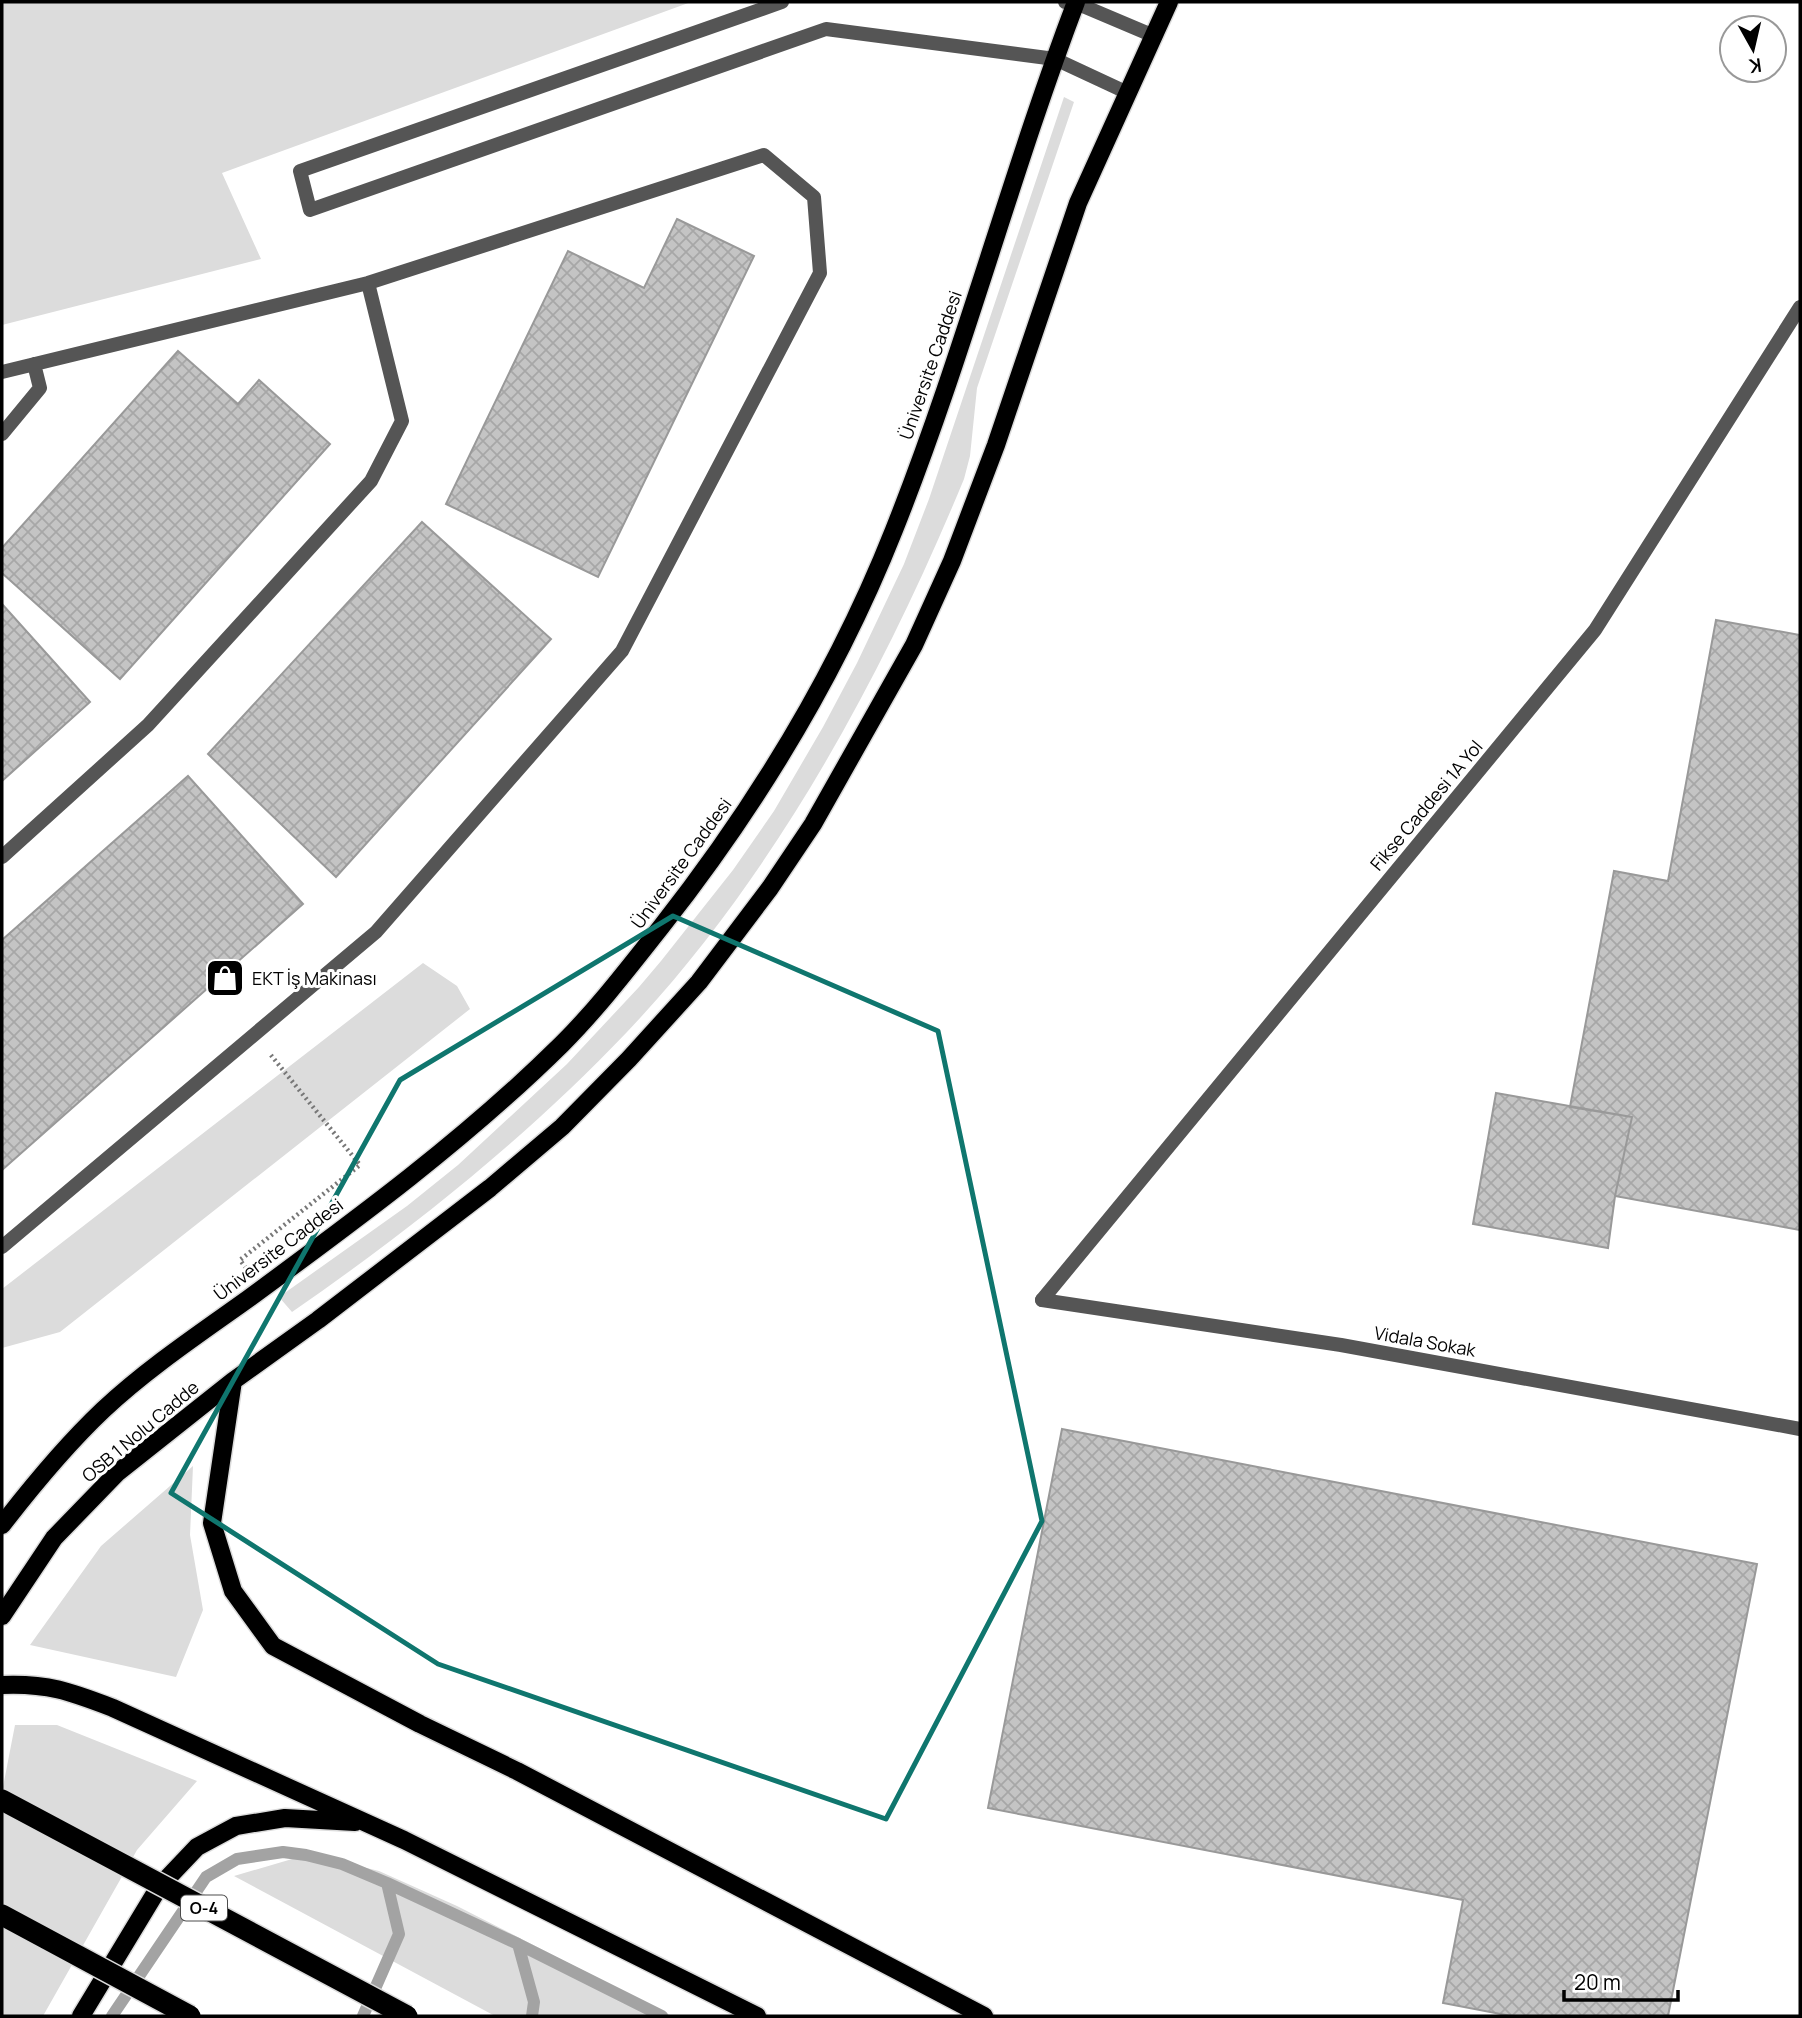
<svg xmlns="http://www.w3.org/2000/svg" width="1802" height="2018" viewBox="0 0 1802 2018" font-family="Manrope,sans-serif">
  <defs>
    <pattern id="building-cross-hatch" width="8" height="8" patternUnits="userSpaceOnUse" patternTransform="scale(1.75)"><rect width="8" height="8" fill="#c4c4c4"/><path d="M0 0l8 8M0 8l8-8" fill="none" stroke="#a7a7a7"/></pattern>
  </defs>
  <rect width="100%" height="100%" fill="#fff"/>
  <path fill="#dcdcdc" d="M 2,2 L 691,2 L 222,173 L 261,259 L 2,325 Z
    M 1064,97 L 1074,102 L 977,388 L 970,456 L 964,479 C 883,675 774,877 627,1032 C 526,1138 412,1229 292,1312 L 279,1297 L 407,1206 L 458,1165 L 567,1064 L 639,987 L 661,961 L 733,870 L 774,811 L 823,727 L 857,663 L 904,564 L 929,499 Z
    M 423,963 L 457,986 L 470,1009 L 60,1332 L 2,1348 L 2,1289 Z
    M 193,1466 L 190,1535 L 203,1610 L 176,1677 L 30,1645 L 101,1546 Z
    M 15,1725 L 57,1725 L 197,1781 L 137,1850 L 43,2016 L 2,2016 L 2,1792 Z
    M 309,1854 L 379,1871 L 457,1906 L 672,2016 L 495,2016 L 234,1876 Z"/>
  <g fill="none" stroke-linecap="round" stroke-linejoin="round">
    <path stroke="#a3a3a3" stroke-width="12" d="M 518,1944 L 534,2002 L 532,2016
      M 112,2016 L 206,1877 L 237,1859 L 283,1852 L 306,1855 L 342,1864 L 387,1883 L 518,1944 L 662,2016
      M 363,2016 L 399,1934 L 387,1883"/>
  </g>
  <path fill="url(#building-cross-hatch)" stroke="#999" stroke-width="2" d="M 677,219 L 754,256 L 598,577 L 446,504 L 568,251 L 644,288 Z
    M 178,351 L 238,404 L 259,380 L 330,444 L 120,679 L 2,573 L 2,548 Z
    M 422,522 L 551,639 L 336,877 L 208,754 Z
    M 2,604 L 90,702 L 2,781 Z
    M 1716,620 L 1800,635 L 1800,1230 L 1615,1196 L 1632,1117 L 1570,1107 L 1614,871 L 1668,881 Z
    M 188,776 L 303,904 L 2,1170 L 2,940 Z
    M 1496,1093 L 1632,1117 L 1615,1196 L 1608,1248 L 1473,1224 Z
    M 1062,1429 L 1757,1564 L 1668,2016 L 1511,2016 L 1443,2003 L 1463,1900 L 988,1808 Z"/>
  <g fill="none" stroke-linecap="round" stroke-linejoin="round">
    <defs>
      <path id="primary" d="M 233,1381 L 212,1523 L 233,1591 L 273,1646 L 420,1724 L 517,1771 L 984,2016
        M 2,1525 C 33,1485 66,1445 103,1410 C 148,1368 199,1334 248,1299 C 357,1219 466,1139 562,1044 C 598,1008 630,966 661,927 C 757,805 837,674 894,530 C 963,357 1010,176 1076,2
        M 2,1616 L 54,1538 L 117,1473 L 233,1381 L 318,1320 L 490,1188 L 562,1127 L 629,1059 L 699,982 L 770,888 L 813,824 L 914,645 L 952,561 L 996,445 L 1078,203 L 1169,2
        M 2,1685 C 48,1683 71,1692 113,1708 L 404,1840 L 757,2016
        M 81,2016 L 159,1887 L 197,1847 L 236,1826 L 285,1818 L 355,1822"/>
    </defs>
    <use href="#primary" stroke="#dbdbdb" stroke-width="21"/>
    <path stroke="#777" stroke-width="4.5" stroke-dasharray="2 3.5" stroke-linecap="butt" d="M 246,1268 L 240,1260 L 360,1165 L 270,1054"/>
    <path stroke="#555" stroke-width="14" d="M 782,2 L 300,171 L 310,210 L 826,29 L 1055,59 L 1128,93
      M 1065,2 L 1076,3 L 1154,36
      M 2,372 L 368,283 L 764,155 L 814,197 L 820,273 L 622,651 L 376,932 L 2,1247
      M 2,434 L 40,388 L 34,364
      M 2,857 L 148,725 L 371,481 L 402,421 L 368,283
      M 1042,1300 L 1341,1345 L 1800,1429"/>
    <path stroke="#555" stroke-width="14" d="M 1042,1300 L 1595,630 L 1800,307"/>
    <use href="#primary" stroke="#000" stroke-width="18"/>
    <defs>
      <path id="highway-bridge" d="M 2,1800 L 407,2016
        M 2,1915 L 190,2016"/>
    </defs>
    <use href="#highway-bridge" stroke="#dbdbdb" stroke-width="24" stroke-linecap="butt"/>
    <use href="#highway-bridge" stroke="#000" stroke-width="21"/>
  </g>
  <path fill="none" stroke="#0f766e" stroke-width="5" stroke-linejoin="round" d="M 673,916 L 938,1031 L 1042,1521 L 886,1819 L 438,1664 L 171,1493 L 400,1080 Z"/>
  <defs>
    <symbol id="shop-square" viewBox="-11 -11 22 22"><rect x="-9" y="-9" width="18" height="18" rx="4" fill="#000" stroke="#fff"/><path d="M-5-2.5h2.3a2.7 3.5 0 0 1 5.4 0H5L5.5 6h-11ZM-1.5-2.5h3a1.5 2.3 0 0 0-3 0Z" fill="#fff"/></symbol>
  </defs>
  <g fill-rule="evenodd">
    <use href="#shop-square" x="203" y="956" width="44" height="44"/>
  </g>
  <g text-anchor="middle" dominant-baseline="central" stroke-width="6" stroke-linejoin="round" paint-order="stroke">
    <rect fill="#fff" stroke="#4c4c4c" stroke-width="2" x="181" y="1895.5" width="46" height="25" rx="5"/>
    <g font-size="16" font-weight="bold" fill="#000">
      <text x="204" y="1908">O-4</text>
    </g>
    <g font-size="18" fill="#000" stroke="#fff">
      <text transform="translate(930 365) rotate(-71)">Üniversite Caddesi</text>
      <text transform="translate(1426 805) rotate(-50)">Fikse Caddesi 1A Yol</text>
      <text transform="translate(681 863) rotate(-54)">Üniversite Caddesi</text>
      <text transform="translate(278 1249) rotate(-37)">Üniversite Caddesi</text>
      <text transform="translate(1425 1341) rotate(10)">Vidala Sokak</text>
      <text transform="translate(140 1431) rotate(-40)">OSB 1 Nolu Cadde</text>
    </g>
    <g font-size="18" fill="#000" stroke="#fff" text-anchor="start">
      <text x="252" y="978">EKT İş Makinası</text>
    </g>
  </g>
  <rect width="1802" height="2018" fill="none" stroke="#000000" stroke-width="7"/>
  <g transform="translate(1753 49) rotate(172)"><circle r="33" fill="#ffffff" stroke="#999999" stroke-width="2"/>
  <path d="M0-5L12 26L0 18L-12 26Z" fill="#000000"/>
  <text y="-10" font-size="19" font-weight="bold" text-anchor="middle" fill="#000000">K</text>
  </g>
  <path d="M1564 1990v10h114v-10" fill="none" stroke="#000000" stroke-width="3.5"/>
  <text x="1574" y="1990" font-size="21" fill="#000000" stroke="#ffffff" stroke-width="5" paint-order="stroke">20 m</text>
</svg>
